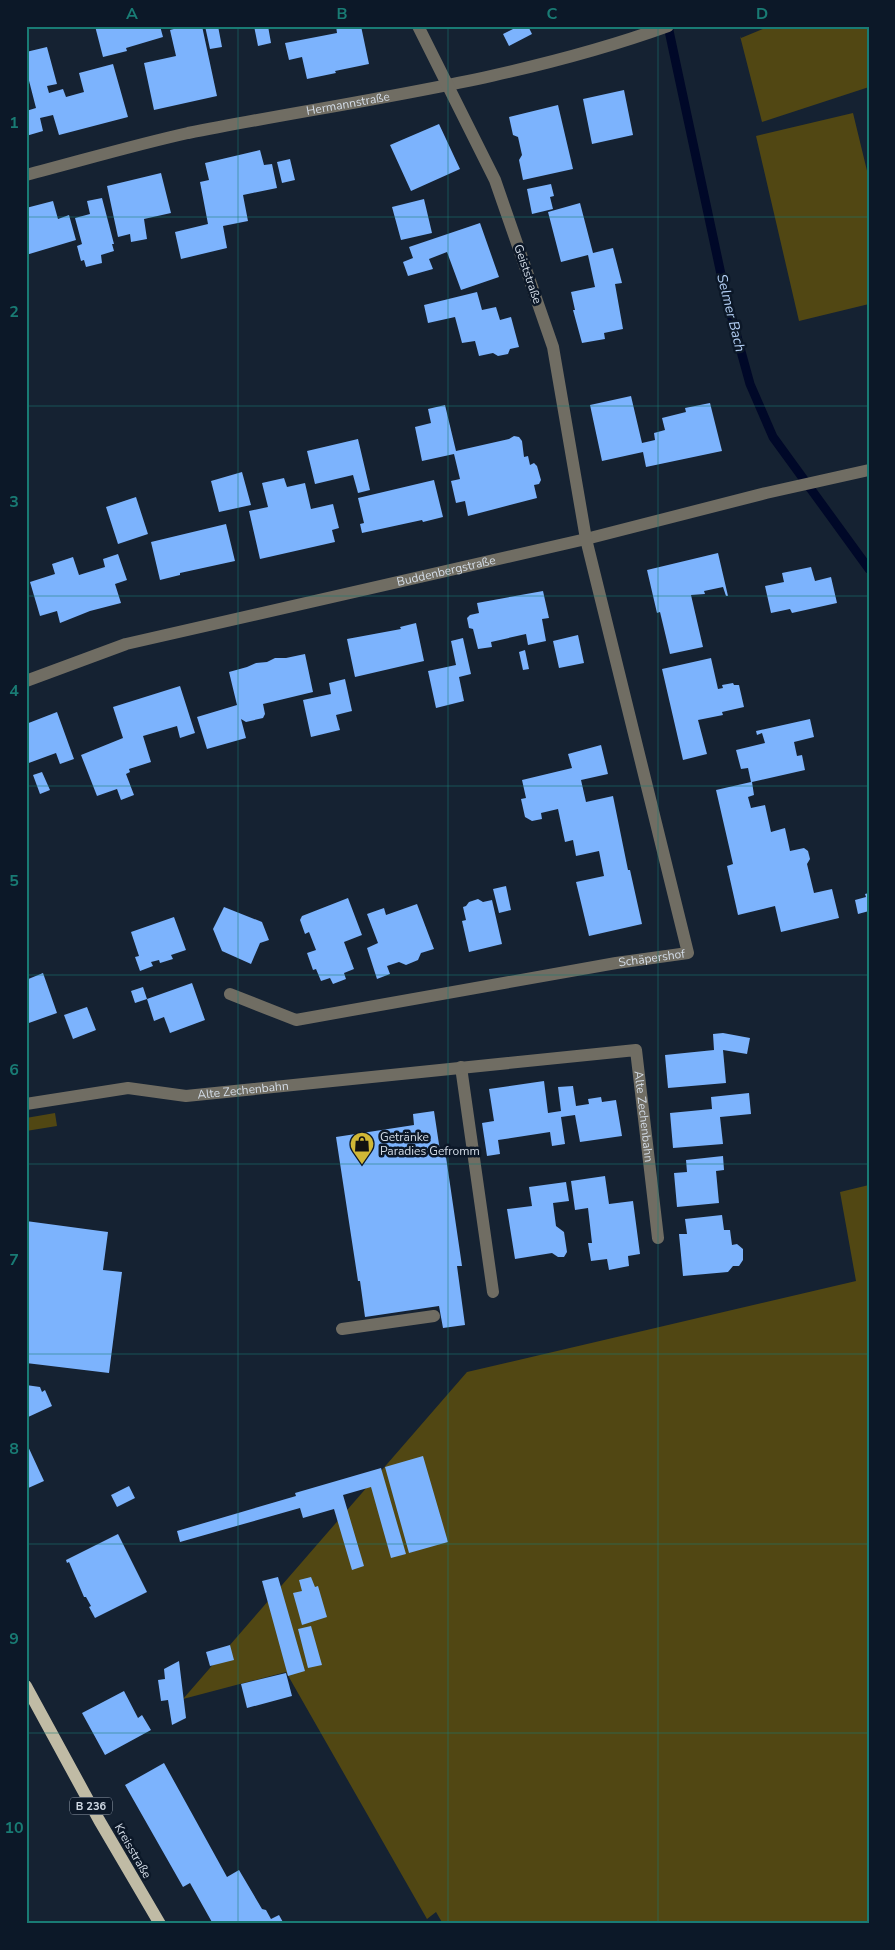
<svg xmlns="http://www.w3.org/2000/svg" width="895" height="1950" viewBox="0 0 895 1950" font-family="'Nunito Sans',sans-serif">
  <rect width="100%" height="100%" fill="#152232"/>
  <path fill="#514713" d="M 770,26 L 869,26 L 869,87 L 762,122 L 740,36 L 741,38 Z
    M 853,113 L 869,179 L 869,304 L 799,321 L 756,136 Z
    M 55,1113 L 57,1126 L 26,1131 L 26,1118 Z
    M 869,1185 L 869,1924 L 443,1924 L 436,1912 L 427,1919 L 286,1672 L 183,1699 L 467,1372 L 856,1281 L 840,1192 Z"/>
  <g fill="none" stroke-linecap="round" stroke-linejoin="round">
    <path stroke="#000828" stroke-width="9" d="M 668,26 L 725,293 L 750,384 L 773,437 L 869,569"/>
  </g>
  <path fill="#7cb3fd" d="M 95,26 L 160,26 L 163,37 L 126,48 L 127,51 L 103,57 Z
    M 185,26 L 202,26 L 217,96 L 154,110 L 144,63 L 176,56 L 170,30 Z
    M 205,26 L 218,26 L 222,47 L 210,49 Z
    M 254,26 L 268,26 L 271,43 L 258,46 Z
    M 336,26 L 361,26 L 369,64 L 335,71 L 336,73 L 307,79 L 302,57 L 289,60 L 285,43 L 337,33 Z
    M 519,26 L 528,26 L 532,34 L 509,46 L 503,34 Z
    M 47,47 L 57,84 L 47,86 L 49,93 L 63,89 L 66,97 L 84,92 L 79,73 L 113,64 L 128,117 L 59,135 L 53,115 L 40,118 L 43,131 L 26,136 L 26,111 L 36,108 L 26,69 L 26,52 Z
    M 624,90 L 633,135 L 592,144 L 583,99 Z
    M 558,105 L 573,169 L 523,180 L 519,160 L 522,155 L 518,137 L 513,135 L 509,117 Z
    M 439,124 L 460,169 L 411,191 L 390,145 Z
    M 260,150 L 264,165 L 272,164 L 277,188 L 243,195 L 248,221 L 223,226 L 227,248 L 181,259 L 175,232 L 208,224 L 200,182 L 209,180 L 205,163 Z
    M 290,159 L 295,180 L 282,183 L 277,162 Z
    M 161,173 L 171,213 L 144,219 L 147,239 L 131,242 L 130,234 L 118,237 L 107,186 Z
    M 551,184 L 554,196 L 550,197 L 553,209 L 532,214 L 527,189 Z
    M 102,198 L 114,244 L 112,244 L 114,251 L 101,255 L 102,263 L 86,267 L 84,260 L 81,261 L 77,246 L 82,244 L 75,218 L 90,214 L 87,201 Z
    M 424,199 L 432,233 L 401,240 L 392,207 Z
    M 53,201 L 58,219 L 69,215 L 76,240 L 26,255 L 26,208 Z
    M 580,203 L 593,253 L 613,248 L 622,283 L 615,284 L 623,329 L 604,333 L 605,339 L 582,343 L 573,310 L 575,310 L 571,292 L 595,287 L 588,255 L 561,262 L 548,212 Z
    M 480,223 L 499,277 L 461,290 L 447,252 L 429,259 L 433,269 L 408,276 L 403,262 L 413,258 L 409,247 Z
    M 477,292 L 482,310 L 496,307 L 500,320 L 511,317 L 519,347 L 510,349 L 508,354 L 498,356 L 493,353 L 479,356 L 475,341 L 462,343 L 455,317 L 428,323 L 424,305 Z
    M 631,396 L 642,443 L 655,440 L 654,433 L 665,430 L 662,418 L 686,412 L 685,408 L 710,403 L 722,451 L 646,467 L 643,452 L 602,461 L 590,405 Z
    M 445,405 L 456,451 L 509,439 L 514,436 L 519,437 L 522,441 L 524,457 L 528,456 L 530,465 L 534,463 L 537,466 L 541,480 L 539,484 L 534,485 L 537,498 L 468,516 L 465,501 L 456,503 L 451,481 L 460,479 L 454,454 L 422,461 L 415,427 L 431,423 L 428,409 Z
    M 358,439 L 370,490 L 358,493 L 353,475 L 315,484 L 307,451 Z
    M 242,472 L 251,505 L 219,512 L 211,481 Z
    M 284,478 L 287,487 L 305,483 L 311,509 L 333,504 L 339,528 L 332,530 L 335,542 L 260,559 L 249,511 L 268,507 L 262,483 Z
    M 434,480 L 443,517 L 423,522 L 422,520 L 362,533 L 360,524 L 364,523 L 358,498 Z
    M 136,497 L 148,534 L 118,544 L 106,507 Z
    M 226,524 L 235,561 L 180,573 L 180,575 L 160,580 L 151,542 Z
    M 718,553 L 728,596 L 726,596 L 723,587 L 704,591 L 705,594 L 691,595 L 703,647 L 670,654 L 660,612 L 657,613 L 647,570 Z
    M 118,554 L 127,580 L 115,584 L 121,603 L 90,611 L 60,623 L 57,611 L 40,616 L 30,582 L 55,574 L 52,564 L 73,557 L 79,575 L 105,567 L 103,559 Z
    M 811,567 L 815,581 L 831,577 L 837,603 L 792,613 L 790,609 L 771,613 L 765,586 L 784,582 L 782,573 Z
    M 543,591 L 549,618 L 542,619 L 546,641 L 528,645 L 526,634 L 491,642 L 492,647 L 478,649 L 473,629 L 469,628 L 467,618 L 470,615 L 479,613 L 477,603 Z
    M 416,623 L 424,661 L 355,677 L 347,639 L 401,629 L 400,627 Z
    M 578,635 L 584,663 L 559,668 L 553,641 Z
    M 463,638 L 471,674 L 459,677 L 464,701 L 436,708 L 428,671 L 456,665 L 451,641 Z
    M 525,650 L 529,669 L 523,670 L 519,652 Z
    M 305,654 L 313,692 L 263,704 L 265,714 L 263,718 L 246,722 L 241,719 L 246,738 L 207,749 L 197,717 L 237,705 L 229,672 L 247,667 L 256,663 L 267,662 L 275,658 L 286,658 Z
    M 711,658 L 718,689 L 723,688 L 722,685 L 733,683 L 734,685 L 739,685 L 744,707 L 722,712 L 723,715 L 698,720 L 707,754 L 683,760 L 662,669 Z
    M 345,679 L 352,711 L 336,715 L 340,730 L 311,737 L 303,700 L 331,694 L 329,683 Z
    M 180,686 L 195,733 L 180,738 L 177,726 L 143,736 L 151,762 L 129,769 L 130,772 L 126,774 L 134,795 L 121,800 L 117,789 L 97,796 L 81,755 L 123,738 L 113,707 Z
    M 57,712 L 74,759 L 60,764 L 56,753 L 26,764 L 26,724 Z
    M 810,719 L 814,737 L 794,742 L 797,756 L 802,755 L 805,770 L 752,782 L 754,795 L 748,797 L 751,808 L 765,805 L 771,832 L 785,828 L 790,851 L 804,848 L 808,851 L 810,859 L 807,864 L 814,893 L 832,889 L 839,918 L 781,932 L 775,906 L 738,915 L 727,866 L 733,864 L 716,790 L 751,782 L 748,768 L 741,769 L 736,750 L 765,743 L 762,733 L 757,735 L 756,731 Z
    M 601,745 L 608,774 L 581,780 L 586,802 L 613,796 L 628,870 L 630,870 L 642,924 L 589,936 L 576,882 L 604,876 L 599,851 L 576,856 L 573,840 L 565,842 L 558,809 L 541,813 L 542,819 L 532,821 L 525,817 L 521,799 L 526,798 L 522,780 L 572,768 L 568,754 Z
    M 42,772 L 50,790 L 40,794 L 33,775 Z
    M 506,886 L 511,910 L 499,913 L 493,889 Z
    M 869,893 L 869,911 L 858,914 L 855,900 L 866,897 L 865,894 Z
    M 348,898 L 362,935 L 344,942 L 354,969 L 344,973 L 346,979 L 333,984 L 330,978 L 321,981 L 316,969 L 313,970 L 307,953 L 316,950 L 309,932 L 305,934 L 300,920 L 302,916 Z
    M 478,899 L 483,902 L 492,900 L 502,944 L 469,952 L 462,921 L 466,920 L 463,907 L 466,906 L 469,902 Z
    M 417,904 L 434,949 L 421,953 L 418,960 L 406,965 L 399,962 L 387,966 L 390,974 L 377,979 L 367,948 L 378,943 L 367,914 L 384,908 L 386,915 Z
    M 224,907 L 262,922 L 269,940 L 260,943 L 251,964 L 222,951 L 213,929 Z
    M 174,917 L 186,950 L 171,955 L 173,959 L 160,963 L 159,960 L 151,962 L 153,966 L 140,971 L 135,957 L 139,956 L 131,932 Z
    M 43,973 L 57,1013 L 26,1024 L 26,980 Z
    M 192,983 L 205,1020 L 170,1033 L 164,1017 L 154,1021 L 147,999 Z
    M 143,987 L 147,999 L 135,1003 L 131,991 Z
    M 87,1007 L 96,1030 L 73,1039 L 64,1015 Z
    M 723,1033 L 750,1038 L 747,1054 L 723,1050 L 726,1083 L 668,1088 L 665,1055 L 714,1050 L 713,1034 Z
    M 544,1081 L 548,1113 L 561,1111 L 558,1087 L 573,1086 L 576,1106 L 589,1104 L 588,1099 L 601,1097 L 602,1102 L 616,1100 L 622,1136 L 580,1142 L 575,1115 L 561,1117 L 565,1144 L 552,1146 L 550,1132 L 498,1140 L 500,1154 L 487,1156 L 482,1123 L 494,1121 L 489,1089 Z
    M 749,1093 L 751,1114 L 720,1117 L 723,1144 L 673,1148 L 670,1113 L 712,1109 L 711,1097 Z
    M 434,1111 L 440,1151 L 445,1150 L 462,1266 L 457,1266 L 465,1325 L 443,1328 L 439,1306 L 365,1317 L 360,1281 L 358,1281 L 336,1137 L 414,1125 L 413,1114 Z
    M 723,1156 L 724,1170 L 716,1171 L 719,1203 L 677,1207 L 674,1173 L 687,1172 L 686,1160 Z
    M 605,1176 L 609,1204 L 633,1201 L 640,1254 L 628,1256 L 629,1266 L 609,1270 L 607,1259 L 591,1261 L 588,1243 L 592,1243 L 588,1208 L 575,1210 L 571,1181 Z
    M 566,1182 L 569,1201 L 553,1203 L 556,1226 L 564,1232 L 567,1252 L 564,1257 L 558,1257 L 552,1253 L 515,1259 L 507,1209 L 532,1206 L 529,1187 Z
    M 722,1215 L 724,1230 L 730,1230 L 732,1245 L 737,1244 L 743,1249 L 743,1260 L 739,1266 L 733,1266 L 728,1272 L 683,1276 L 679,1234 L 687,1234 L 685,1219 Z
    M 26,1221 L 108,1232 L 103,1270 L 122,1272 L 109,1373 L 26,1363 Z
    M 26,1385 L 40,1387 L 42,1392 L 45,1390 L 52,1406 L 26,1418 Z
    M 26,1442 L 44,1481 L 26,1489 Z
    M 423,1456 L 448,1542 L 409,1553 L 385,1467 Z
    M 381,1468 L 406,1554 L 391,1558 L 371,1487 L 343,1495 L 364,1566 L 352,1570 L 334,1509 L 303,1518 L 300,1508 L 180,1542 L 177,1531 L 296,1496 L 295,1493 Z
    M 129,1486 L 135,1498 L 117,1507 L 111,1495 Z
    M 118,1534 L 147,1592 L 95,1618 L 89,1607 L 91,1606 L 86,1597 L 84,1597 L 69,1562 L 67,1563 L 66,1560 Z
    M 278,1577 L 305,1671 L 288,1676 L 262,1581 Z
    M 311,1577 L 315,1587 L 318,1586 L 327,1617 L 302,1625 L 293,1593 L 302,1591 L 299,1580 Z
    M 311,1626 L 322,1665 L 308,1668 L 298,1629 Z
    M 230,1645 L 234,1660 L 210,1666 L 206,1652 Z
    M 179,1661 L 186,1718 L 172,1725 L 168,1700 L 161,1701 L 158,1680 L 165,1679 L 164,1669 Z
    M 286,1673 L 292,1696 L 247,1708 L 241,1684 Z
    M 124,1691 L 138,1718 L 142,1715 L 151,1730 L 105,1755 L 82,1713 Z
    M 164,1763 L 227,1877 L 239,1870 L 262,1909 L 266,1910 L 271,1919 L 279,1915 L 284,1924 L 213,1924 L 190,1883 L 183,1887 L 125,1785 Z"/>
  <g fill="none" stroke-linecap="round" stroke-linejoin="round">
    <g stroke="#706d63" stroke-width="12">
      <path id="s1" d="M 26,175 C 80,161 134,145 188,133 C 349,101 513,82 668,26"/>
      <path id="s2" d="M 26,681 L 126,644 L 586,539 L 766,493 L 869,470"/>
      <path id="s3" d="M 230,994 L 296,1020 L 616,963 L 688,953 L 586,539 L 553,347 L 495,180 L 418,26"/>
      <path d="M 461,1067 L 493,1292"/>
      <path id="s4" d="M 26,1104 L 128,1088 L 186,1096 L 636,1050 L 658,1238"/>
      <path d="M 342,1329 L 434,1316"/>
    </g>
    <path stroke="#c0bba5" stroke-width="12" d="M 26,1686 L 99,1820 L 160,1924"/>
  </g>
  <path fill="none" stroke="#197b74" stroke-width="1" stroke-opacity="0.55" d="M 238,26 L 238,1924M 448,26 L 448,1924M 658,26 L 658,1924M 26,217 L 869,217M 26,406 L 869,406M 26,596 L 869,596M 26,786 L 869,786M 26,975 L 869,975M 26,1164 L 869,1164M 26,1354 L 869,1354M 26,1544 L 869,1544M 26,1733 L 869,1733"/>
  <defs>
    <symbol id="shop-pin" viewBox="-11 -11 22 30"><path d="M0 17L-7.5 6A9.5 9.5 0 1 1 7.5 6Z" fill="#d0b736" stroke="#0c1828"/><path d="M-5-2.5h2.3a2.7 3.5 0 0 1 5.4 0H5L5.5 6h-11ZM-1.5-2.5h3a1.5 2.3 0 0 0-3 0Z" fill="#111"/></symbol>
  </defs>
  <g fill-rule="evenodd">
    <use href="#shop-pin" x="348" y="1130" width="28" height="38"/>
  </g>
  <g text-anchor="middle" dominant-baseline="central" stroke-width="5" stroke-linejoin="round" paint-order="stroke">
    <rect fill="#0c1828" stroke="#97a1ae" stroke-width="1" x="70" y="1797.5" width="42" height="17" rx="4"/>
    <g font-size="11" font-weight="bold" fill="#d3dce7">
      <text x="91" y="1806">B 236</text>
    </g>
    <g font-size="12" fill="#d3dce7" stroke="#0c1828">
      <text stroke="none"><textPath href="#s1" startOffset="330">Hermannstraße</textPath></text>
      <text transform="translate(528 274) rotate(71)">Geiststraße</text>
      <text stroke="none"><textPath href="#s2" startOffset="435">Buddenbergstraße</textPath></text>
      <text stroke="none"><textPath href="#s3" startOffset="432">Schäpershof</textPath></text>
      <text stroke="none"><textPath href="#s4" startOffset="219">Alte Zechenbahn</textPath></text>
      <text stroke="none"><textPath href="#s4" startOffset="681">Alte Zechenbahn</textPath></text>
      <text transform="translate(133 1851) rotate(60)">Kreisstraße</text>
    </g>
    <g font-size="12" fill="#d3dce7" stroke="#0c1828" text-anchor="start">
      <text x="380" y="1137">Getränke<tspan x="380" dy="14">Paradies Gefromm</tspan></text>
    </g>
    <g font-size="14" font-style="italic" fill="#b4d0f6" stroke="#0c1828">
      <text transform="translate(731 313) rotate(76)">Selmer Bach</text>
    </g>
  </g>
  <rect width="895" height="1950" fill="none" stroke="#0c1828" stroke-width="55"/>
  <rect x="28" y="28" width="840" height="1894" fill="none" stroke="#197b74" stroke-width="2"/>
  <g font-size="16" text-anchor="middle" font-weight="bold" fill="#197b74">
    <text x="132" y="19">A</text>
    <text x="342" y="19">B</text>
    <text x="552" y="19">C</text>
    <text x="762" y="19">D</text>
    <text x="14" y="128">1</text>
    <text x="14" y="317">2</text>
    <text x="14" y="507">3</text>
    <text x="14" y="696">4</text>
    <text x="14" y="886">5</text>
    <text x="14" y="1075">6</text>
    <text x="14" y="1265">7</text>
    <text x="14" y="1454">8</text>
    <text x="14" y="1644">9</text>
    <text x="14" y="1833">10</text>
  </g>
</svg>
